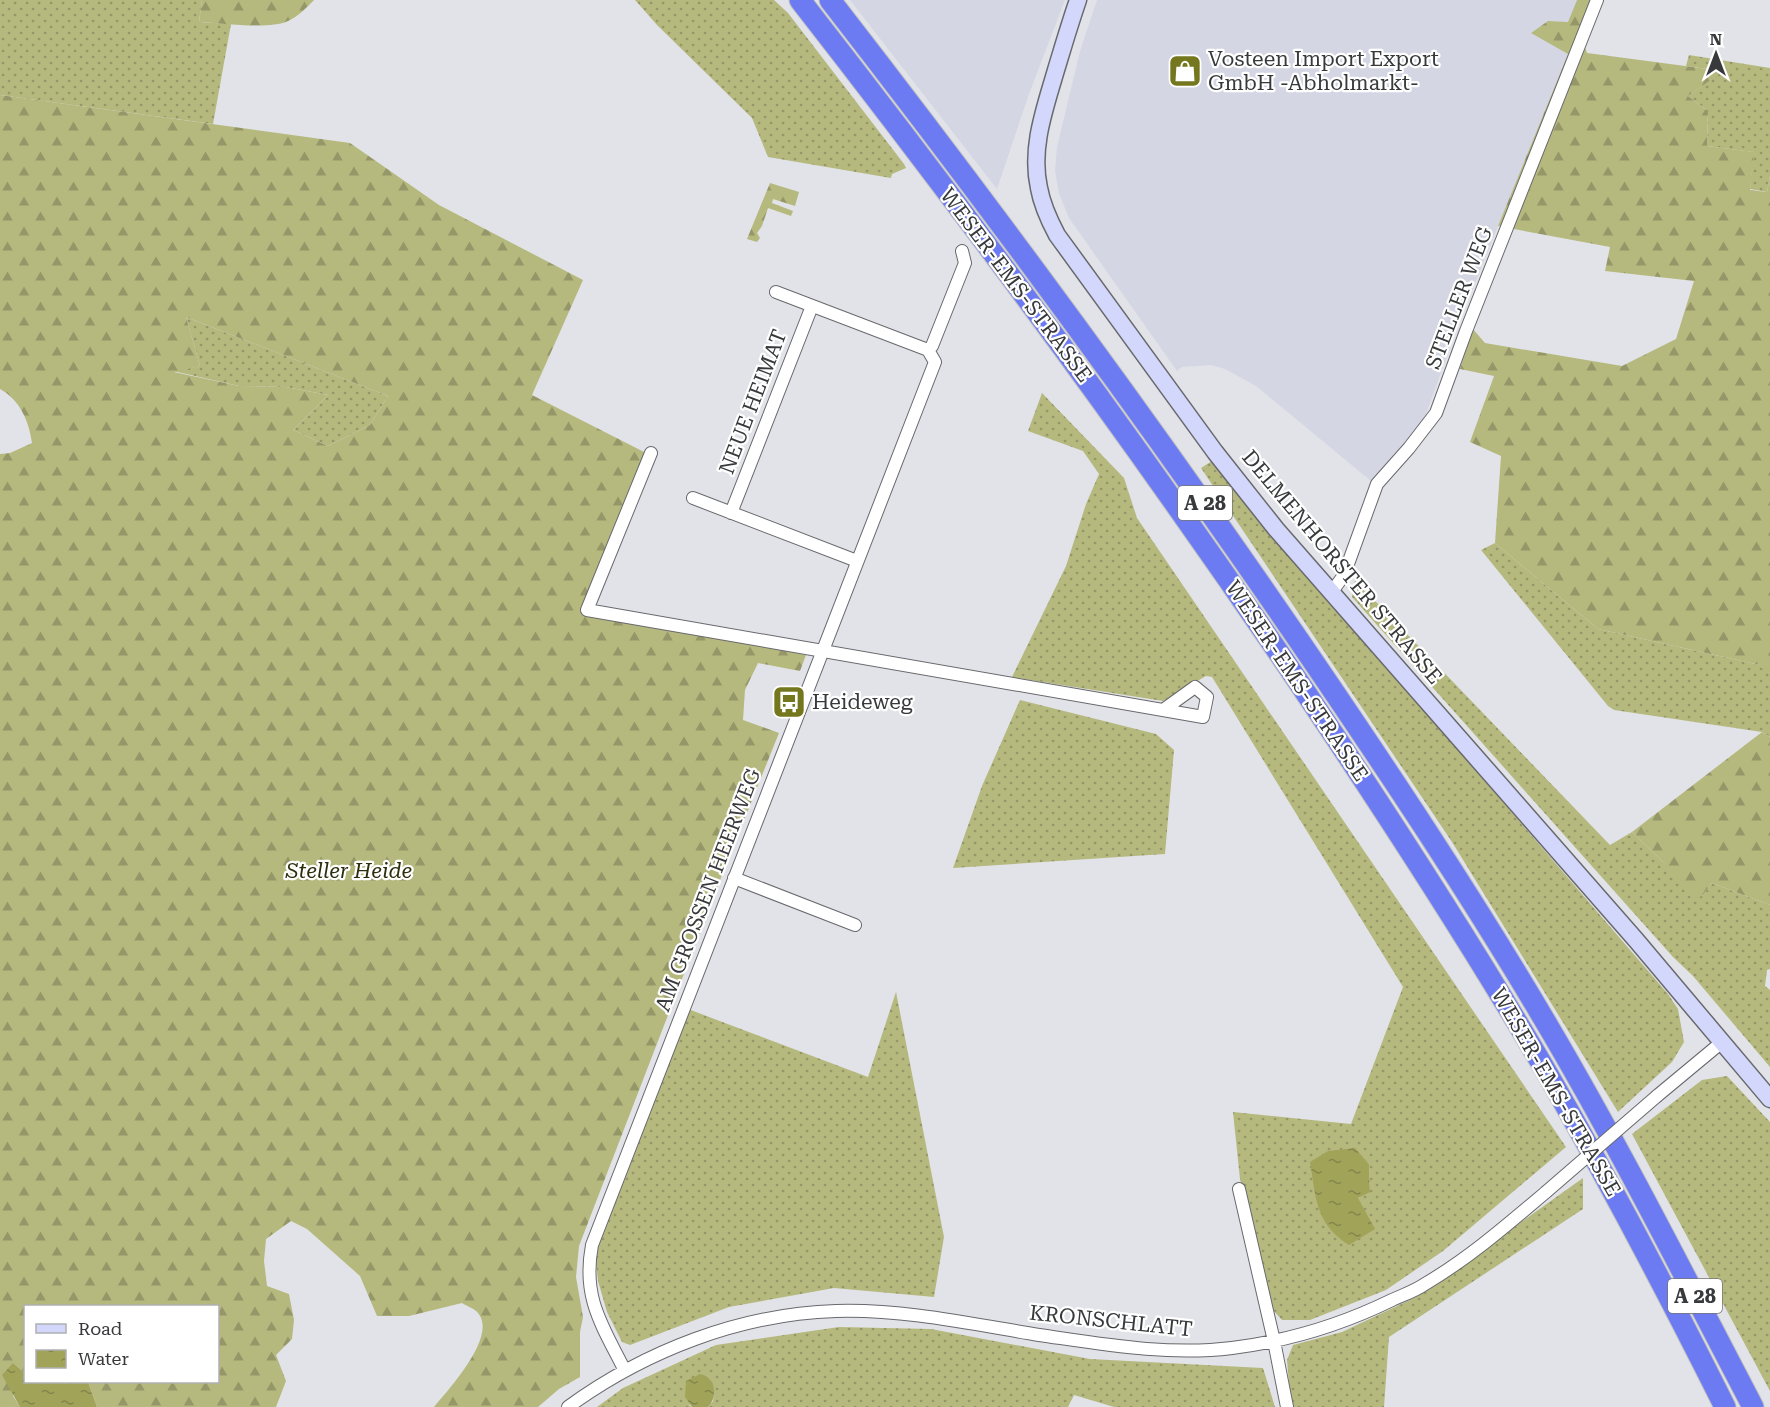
<svg xmlns="http://www.w3.org/2000/svg" width="1770" height="1407" viewBox="0 0 1770 1407" font-family="'Roboto Serif',serif">
  <defs>
    <pattern id="grass-dots" width="8" height="8" patternUnits="userSpaceOnUse" patternTransform="scale(1.5)"><rect width="8" height="8" fill="#b6b97e"/><path d="M2 2h.1M6 6h.1" fill="none" stroke="#959768" stroke-width="1.8" stroke-linecap="round"/></pattern>
    <pattern id="forest-firs" width="22" height="20" patternUnits="userSpaceOnUse" patternTransform="scale(1.5)"><rect width="22" height="20" fill="#b6b97e"/><path d="M5 1l3.5 6h-7zM16 11l3.5 6h-7z" fill="#959768"/></pattern>
    <pattern id="water-ripples" width="26" height="14" patternUnits="userSpaceOnUse" patternTransform="scale(1.5)"><rect width="26" height="14" fill="#a0a358"/><path d="M2 4q2-2 4 0t4 0M15 11q2-2 4 0t4 0" fill="none" stroke="#83864a"/></pattern>
  </defs>
  <rect width="100%" height="100%" fill="#e2e3e8"/>
  <path fill="#d4d7e3" d="M 850,0 L 1065,0 L 1029,94 L 997,189 Z
    M 1097,0 L 1590,0 L 1458,325 L 1426,414 L 1406,446 L 1371,481 L 1256,386 L 1225,369 L 1211,365 L 1182,367 L 1177,371 L 1069,218 L 1059,194 L 1055,171 L 1057,147 L 1080,51 Z"/>
  <path fill="url(#grass-dots)" fill-rule="evenodd" d="M 0,0 L 202,0 L 199,22 L 231,24 L 213,124 L 0,95 Z
    M 635,0 L 774,0 L 788,13 L 904,164 L 906,168 L 892,174 L 891,178 L 768,157 L 752,118 L 657,25 Z
    M 1689,55 L 1770,68 L 1770,176 L 1767,192 L 1750,189 L 1753,152 L 1707,146 L 1708,111 L 1688,96 L 1722,71 L 1686,66 Z
    M 186,317 L 388,396 L 370,425 L 328,446 L 293,430 L 328,395 L 286,387 L 239,386 L 173,371 L 200,366 Z
    M 1042,393 L 1124,478 L 1137,518 L 1566,1147 L 1443,1251 L 1386,1290 L 1310,1320 L 1282,1320 L 1272,1309 L 1240,1179 L 1233,1112 L 1351,1124 L 1403,987 L 1212,677 L 1206,676 L 1163,701 L 1012,677 L 1066,566 L 1086,504 L 1099,474 L 1083,451 L 1028,431 ZM 1355,1149 L 1369,1164 L 1370,1191 L 1358,1198 Z
    M 1212,461 L 1396,678 L 1668,994 L 1678,1009 L 1684,1042 L 1672,1062 L 1618,1112 L 1452,842 L 1201,468 Z
    M 1495,543 L 1598,629 L 1760,665 L 1770,665 L 1770,737 L 1762,732 L 1614,710 L 1608,706 L 1481,550 Z
    M 1355,580 L 1610,845 L 1632,832 L 1663,862 L 1702,896 L 1712,883 L 1770,905 L 1770,969 L 1767,970 L 1765,986 L 1770,990 L 1770,1067 L 1693,976 L 1673,957 L 1352,597 Z
    M 1020,700 L 1156,734 L 1174,750 L 1165,854 L 953,868 L 982,786 Z
    M 896,992 L 944,1237 L 934,1297 L 834,1288 L 729,1307 L 630,1345 L 622,1342 L 607,1312 L 598,1281 L 596,1262 L 599,1242 L 688,1009 L 868,1077 Z
    M 1727,1076 L 1770,1122 L 1770,1391 L 1632,1134 L 1702,1080 Z
    M 1583,1178 L 1583,1209 L 1389,1337 L 1384,1407 L 1291,1407 L 1287,1360 L 1293,1345 L 1342,1332 L 1416,1297 Z
    M 839,1327 L 931,1329 L 1090,1359 L 1263,1368 L 1275,1407 L 1114,1407 L 1074,1395 L 1068,1407 L 708,1407 L 713,1401 L 714,1390 L 689,1405 L 692,1407 L 597,1407 L 623,1388 L 716,1345 Z"/>
  <path fill="url(#forest-firs)" fill-rule="evenodd" d="M 202,0 L 314,0 C 306,8 299,16 288,21 C 269,30 221,23 199,22 Z
    M 1577,0 L 1596,0 L 1581,35 L 1587,53 L 1723,71 L 1688,96 L 1708,111 L 1707,146 L 1754,152 L 1750,190 L 1767,192 L 1770,176 L 1770,665 L 1760,665 L 1598,629 L 1495,543 L 1501,456 L 1470,442 L 1494,376 L 1460,369 L 1473,329 L 1485,343 L 1622,366 L 1676,339 L 1694,281 L 1605,271 L 1610,247 L 1498,226 L 1568,54 L 1531,33 L 1548,21 L 1568,22 Z
    M 0,95 L 350,143 L 439,205 L 583,280 L 532,395 L 648,454 L 582,610 L 806,655 L 800,671 L 758,663 L 745,690 L 743,720 L 779,733 L 722,875 L 579,1246 L 576,1277 L 583,1317 L 580,1332 L 580,1377 L 559,1389 L 538,1407 L 434,1407 C 448,1390 498,1336 478,1313 C 475,1309 467,1306 462,1303 L 409,1316 L 377,1316 L 360,1276 L 307,1229 L 291,1221 L 266,1239 L 264,1261 L 267,1286 L 289,1294 L 294,1320 L 292,1339 L 276,1355 L 286,1381 L 276,1407 L 97,1407 L 88,1382 L 218,1382 L 218,1306 L 26,1306 L 25,1373 L 13,1363 L 13,1396 L 20,1407 L 0,1407 L 0,454 L 10,453 L 32,443 C 29,421 20,400 0,389 ZM 186,317 L 388,396 L 370,425 L 328,446 L 293,430 L 328,395 L 286,387 L 239,386 L 174,372 L 200,366 Z
    M 770,183 L 799,192 L 795,206 L 773,199 L 772,203 L 793,211 L 791,216 L 768,208 L 762,226 L 757,233 L 760,238 L 757,242 L 747,239 Z
    M 1762,732 L 1770,737 L 1770,905 L 1712,883 L 1702,896 L 1692,899 L 1663,862 L 1632,832 Z"/>
  <path fill="url(#water-ripples)" d="M 1355,1148 L 1369,1164 L 1370,1192 L 1358,1198 L 1375,1229 L 1349,1245 C 1315,1224 1316,1197 1310,1162 L 1328,1151 Z
    M 13,1363 L 25,1373 L 26,1382 L 88,1382 L 97,1407 L 20,1407 L 2,1375 Z
    M 700,1374 C 716,1377 718,1397 708,1407 L 692,1407 L 685,1397 L 686,1381 Z"/>
  <g fill="none" stroke-linecap="round" stroke-linejoin="round">
    <defs>
      <path id="street" d="M 928,350 L 932,346 L 965,263 L 962,251
        M 651,453 L 587,610 L 1203,717 L 1207,697 L 1195,687 L 1163,710
        M 693,498 L 857,561
        M 731,513 L 812,306
        M 1331,593 L 1344,575 L 1377,484 L 1409,448 L 1436,413 L 1466,331 L 1597,0
        M 734,878 L 855,925
        M 1657,1096 L 1722,1042
        M 1239,1189 L 1274,1341 L 1287,1407
        M 625,1371 C 602,1325 582,1298 592,1245 L 935,362 L 928,350 L 776,292
        M 568,1407 C 645,1351 740,1314 836,1311 C 904,1309 972,1324 1039,1335 C 1102,1344 1168,1356 1232,1348 C 1288,1341 1341,1325 1392,1300 C 1403,1295 1415,1291 1425,1284 C 1469,1258 1507,1225 1546,1192"/>
      <path id="secondary" d="M 1078,0 C 1070,23 1063,47 1056,70 C 1045,108 1030,148 1039,188 C 1042,205 1049,220 1057,235 L 1215,452 L 1276,529 L 1636,940 L 1770,1099"/>
      <path id="highway" d="M 800,0 C 967,214 1128,432 1281,656 C 1373,792 1463,929 1546,1071 C 1609,1181 1668,1293 1725,1407
        M 830,0 C 993,210 1150,423 1300,642 C 1386,768 1471,895 1548,1026 C 1621,1150 1686,1279 1753,1407"/>
    </defs>
    <use href="#street" stroke="#68696d" stroke-width="14"/>
    <use href="#secondary" stroke="#68696d" stroke-width="19"/>
    <use href="#highway" stroke="#bfc0c0" stroke-width="23"/>
    <use href="#street" stroke="#fff" stroke-width="12"/>
    <use href="#secondary" stroke="#d3d7fb" stroke-width="16"/>
    <use href="#highway" stroke="#6d7bf3" stroke-width="21"/>
    <defs>
      <path id="street-bridge" d="M 1546,1192 L 1657,1096"/>
    </defs>
    <use href="#street-bridge" stroke="#68696d" stroke-width="14" stroke-linecap="butt"/>
    <use href="#street-bridge" stroke="#fff" stroke-width="12"/>
  </g>
  <defs>
    <symbol id="shop-square" viewBox="-11 -11 22 22"><rect x="-9" y="-9" width="18" height="18" rx="4" fill="#75771e" stroke="#fff"/><path d="M-5-2.5h2.3a2.7 3.5 0 0 1 5.4 0H5L5.5 6h-11ZM-1.5-2.5h3a1.5 2.3 0 0 0-3 0Z" fill="#fff"/></symbol>
    <symbol id="bus-square" viewBox="-11 -11 22 22"><rect x="-9" y="-9" width="18" height="18" rx="4" fill="#75771e" stroke="#fff"/><path d="M-5-6H5V4H4V6H2V4H-2V6H-4V4H-5ZM-3.5-4V0h7V-4ZM-3.5 1.2v1.5H-2V1.2ZM2 1.2v1.5H3.5V1.2Z" fill="#fff"/></symbol>
  </defs>
  <g fill-rule="evenodd">
    <use href="#shop-square" x="1166" y="52" width="38" height="38"/>
    <use href="#bus-square" x="770" y="683" width="38" height="38"/>
  </g>
  <g text-anchor="middle" dominant-baseline="central" stroke-width="4.5" stroke-linejoin="round" paint-order="stroke">
    <g fill="#fff" stroke="#747476" stroke-width="1.5">
      <rect x="1178" y="486" width="54" height="34" rx="4.5"/>
      <rect x="1668" y="1279" width="54" height="34" rx="4.5"/>
    </g>
    <g font-size="20" font-weight="bold" fill="#38393b">
      <text x="1205" y="503">A 28</text>
      <text x="1695" y="1296">A 28</text>
    </g>
    <g font-size="21" fill="#38393b" stroke="#fff" text-anchor="start">
      <text x="1208" y="59">Vosteen Import Export<tspan x="1208" dy="24">GmbH -Abholmarkt-</tspan></text>
      <text x="812" y="702">Heideweg</text>
    </g>
    <g font-size="21" fill="#38393b" stroke="#fff">
      <text transform="translate(1016 285) rotate(53)">WESER-EMS-STRASSE</text>
      <text transform="translate(1459 298) rotate(-69)">STELLER WEG</text>
      <text transform="translate(753 402) rotate(-69)">NEUE HEIMAT</text>
      <text transform="translate(1342 567) rotate(50)">DELMENHORSTER STRASSE</text>
      <text transform="translate(1297 681) rotate(56)">WESER-EMS-STRASSE</text>
      <text transform="translate(708 890) rotate(-69)">AM GROSSEN HEERWEG</text>
      <text transform="translate(1556 1092) rotate(60)">WESER-EMS-STRASSE</text>
      <text transform="translate(1111 1321) rotate(6)">KRONSCHLATT</text>
    </g>
    <g font-size="21" font-style="italic" fill="#2d2e0d" stroke="#fff">
      <text x="349" y="871">Steller Heide</text>
    </g>
  </g>
  <rect x="24" y="1305" width="195" height="78" fill="#ffffff" stroke="#afb0b1" stroke-width="1.5"/>
  <rect x="36" y="1324" width="30" height="9" fill="#d3d7fb" stroke="#afb0b1" stroke-width="1.5"/>
  <text x="78" y="1335" font-size="18" fill="#38393b">Road</text>
  <rect x="36" y="1350" width="30" height="18" fill="url(#water-ripples)" stroke="#afb0b1" stroke-width="1.5"/>
  <text x="78" y="1365" font-size="18" fill="#38393b">Water</text>
  <g transform="translate(1716 54)" stroke="#ffffff" stroke-width="4.5" paint-order="stroke">
  <path d="M0-4.5L10 22L0 15L-10 22Z" fill="#38393b"/>
  <text y="-9" font-size="16" font-weight="bold" text-anchor="middle" fill="#38393b">N</text>
  </g>
</svg>
